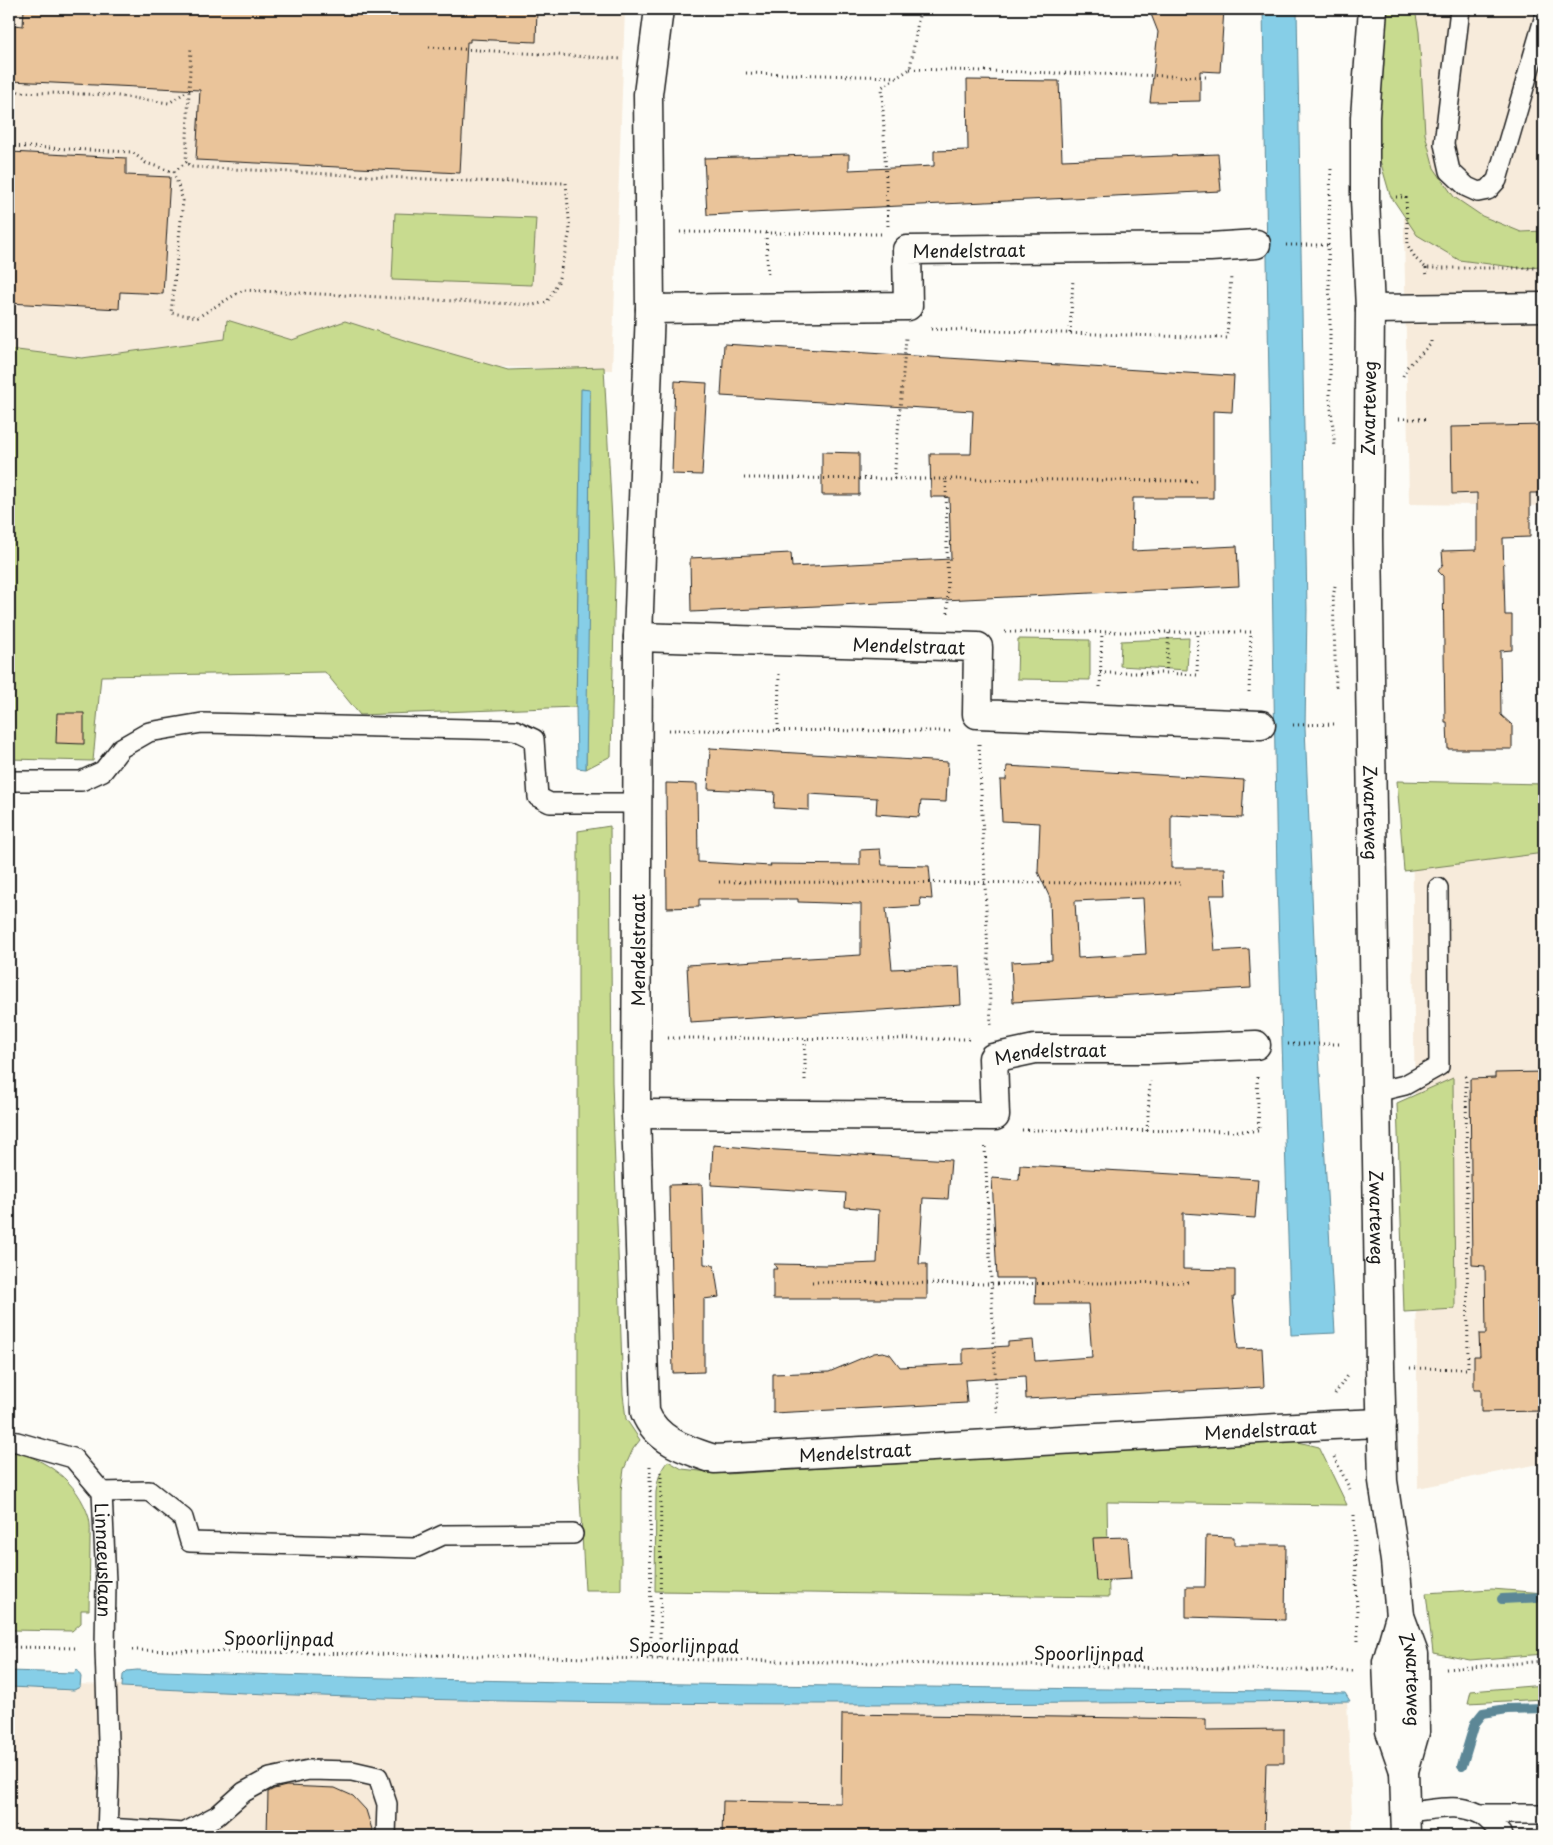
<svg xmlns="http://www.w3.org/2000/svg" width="1553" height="1845" viewBox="0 0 1553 1845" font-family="'Playpen Sans',sans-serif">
  <rect width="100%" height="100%" fill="#fdfcf7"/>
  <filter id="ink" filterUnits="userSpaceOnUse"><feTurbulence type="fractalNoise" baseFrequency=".02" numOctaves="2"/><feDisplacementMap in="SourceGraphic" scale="10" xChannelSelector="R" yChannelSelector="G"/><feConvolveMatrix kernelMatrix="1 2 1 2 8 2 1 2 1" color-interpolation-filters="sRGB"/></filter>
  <g filter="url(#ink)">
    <path fill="#f7ebdb" d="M 9,9 L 625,9 L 612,370 L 9,355 Z
      M 1400,9 L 1544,9 L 1544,506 L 1409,504 Z
      M 1412,796 L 1544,798 L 1544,1463 L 1418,1488 Z
      M 9,1683 L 613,1694 L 1347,1699 L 1353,1836 L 9,1836 Z"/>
    <path fill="#c8db8f" stroke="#727c56" d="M 1376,9 L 1415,9 L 1419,32 L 1425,134 L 1434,168 L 1454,197 L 1482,216 L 1521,232 L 1544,231 L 1544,267 L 1520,268 L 1459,260 L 1417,235 L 1390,195 L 1377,150 Z
      M 395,213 L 536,218 L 532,285 L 392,280 Z
      M 227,320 L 292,340 L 345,321 L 404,340 L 508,370 L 604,367 L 615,578 L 611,756 L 586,769 L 585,712 L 589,589 L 590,391 L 582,389 L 576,707 L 360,715 L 325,672 L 101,676 L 93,761 L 9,759 L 9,349 L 82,358 L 225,339 Z
      M 1189,638 L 1187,670 L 1120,666 L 1121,641 Z
      M 1018,639 L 1090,640 L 1090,680 L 1017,679 Z
      M 1397,781 L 1544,784 L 1544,853 L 1404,871 Z
      M 610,826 L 612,1082 L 623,1394 L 626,1419 L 640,1440 L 633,1449 L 624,1469 L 621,1490 L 621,1590 L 585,1590 L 578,1460 L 578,831 Z
      M 1453,1078 L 1455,1309 L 1404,1312 L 1397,1103 Z
      M 1290,1440 L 1319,1447 L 1347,1505 L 1107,1502 L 1109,1597 L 655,1591 L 656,1492 C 658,1480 659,1471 668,1461 L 682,1469 L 727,1474 Z
      M 9,1450 C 45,1458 78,1481 89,1518 C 91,1525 90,1534 90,1541 C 90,1564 89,1587 89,1610 L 81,1610 L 81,1623 L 72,1631 L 9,1630 Z
      M 1492,1589 L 1544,1593 L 1544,1654 L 1470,1660 L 1433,1653 L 1426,1593 Z
      M 1544,1685 L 1544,1699 L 1468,1703 L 1471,1691 Z"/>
    <path fill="#86cee7" stroke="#5c8796" d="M 1263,9 L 1297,9 L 1307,610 L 1305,727 L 1318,1037 L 1335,1333 L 1291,1335 L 1277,878 Z
      M 581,389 L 590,390 L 589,589 L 586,769 L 577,768 L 576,707 Z
      M 77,1669 L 81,1677 L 80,1687 L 74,1690 L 10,1687 L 9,1688 L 9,1671 L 74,1673 Z
      M 137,1670 C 516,1685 894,1686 1273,1691 L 1345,1693 L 1350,1701 C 941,1704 531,1710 122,1687 L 123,1675 L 127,1671 Z"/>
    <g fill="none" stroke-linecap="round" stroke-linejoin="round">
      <path stroke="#5c8796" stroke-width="10" d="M 1502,1599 L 1544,1597
        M 1462,1766 L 1475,1723 L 1483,1713 L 1507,1709 L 1544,1708"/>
    </g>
    <path fill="#eac49a" stroke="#1c1c1c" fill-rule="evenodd" d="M 24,9 L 537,9 L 536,42 L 470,39 L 470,42 L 467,42 L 460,173 L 196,160 L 200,90 L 11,81 L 14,25 L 23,26 Z
      M 1149,9 L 1224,9 L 1220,72 L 1200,71 L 1200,101 L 1150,102 L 1158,32 Z
      M 967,80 L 1059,81 L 1062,160 L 1218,154 L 1221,191 L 707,215 L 704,158 L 849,154 L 849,170 L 934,166 L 934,151 L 968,150 Z
      M 10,152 L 126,158 L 126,175 L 170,177 L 163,294 L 120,292 L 119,309 L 9,303 Z
      M 724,344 L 1234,376 L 1232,412 L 1213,411 L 1213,498 L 1133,498 L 1132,551 L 1237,546 L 1239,586 L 691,612 L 690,558 L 791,553 L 792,567 L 951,559 L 949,497 L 931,497 L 930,454 L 971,454 L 973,411 L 721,396 Z
      M 675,381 L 707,383 L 702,475 L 672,474 Z
      M 1544,425 L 1544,493 L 1530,493 L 1530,537 L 1503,538 L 1505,615 L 1512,615 L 1512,650 L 1500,651 L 1501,715 L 1512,725 L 1512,749 L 1448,749 L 1447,722 L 1445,722 L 1443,576 L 1438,571 L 1443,564 L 1442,551 L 1477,550 L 1477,493 L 1452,494 L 1451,427 Z
      M 822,452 L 859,453 L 859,495 L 822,495 Z
      M 57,713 L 84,713 L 84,744 L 56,743 Z
      M 710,748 L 948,762 L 946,802 L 921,801 L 919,817 L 876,814 L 877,798 L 809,794 L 809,810 L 774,808 L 775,792 L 708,789 Z
      M 1007,766 L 1244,780 L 1242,818 L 1171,815 L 1171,868 L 1225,868 L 1226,895 L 1210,895 L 1215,951 L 1249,949 L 1251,988 L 1013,1002 L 1011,962 L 1052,960 L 1050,898 L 1038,872 L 1040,823 L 1002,821 L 1000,780 L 1006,780 ZM 1143,898 L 1146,954 L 1078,958 L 1075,901 Z
      M 666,783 L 697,784 L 698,862 L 771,866 L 770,864 L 860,865 L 860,850 L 880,849 L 882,865 L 929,866 L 932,899 L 920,898 L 921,906 L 886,908 L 892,969 L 959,966 L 961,1005 L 690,1022 L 687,965 L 861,955 L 861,904 L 798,902 L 798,899 L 699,899 L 699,907 L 667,908 Z
      M 1544,1072 L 1544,1411 L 1481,1412 L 1481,1390 L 1474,1390 L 1474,1356 L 1480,1356 L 1479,1334 L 1486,1334 L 1485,1266 L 1472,1265 L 1470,1079 L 1495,1078 L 1495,1073 Z
      M 713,1145 L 760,1149 L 951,1160 L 948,1199 L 923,1198 L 919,1264 L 927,1264 L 927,1299 L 773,1299 L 773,1269 L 777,1269 L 774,1264 L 826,1265 L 877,1263 L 879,1210 L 845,1207 L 846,1193 L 711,1185 Z
      M 1020,1165 L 1258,1179 L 1255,1218 L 1183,1213 L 1183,1269 L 1235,1270 L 1235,1297 L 1233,1297 L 1238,1349 L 1262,1348 L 1264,1387 L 1026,1399 L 1025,1376 L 965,1380 L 967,1403 L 773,1413 L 773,1374 L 829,1372 L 874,1353 L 883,1352 L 890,1354 L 900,1367 L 963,1364 L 963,1349 L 1008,1346 L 1008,1342 L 1033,1340 L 1035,1361 L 1092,1357 L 1088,1304 L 1035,1304 L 1036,1278 L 997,1278 L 992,1178 L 1019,1180 Z
      M 702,1184 L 704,1264 L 714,1265 L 719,1297 L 704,1299 L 704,1372 L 673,1373 L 669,1185 Z
      M 1206,1536 L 1234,1537 L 1234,1545 L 1286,1545 L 1285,1620 L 1186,1617 L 1186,1587 L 1205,1587 Z
      M 1128,1537 L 1131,1579 L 1096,1581 L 1093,1538 Z
      M 842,1714 L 1206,1719 L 1206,1730 L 1284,1729 L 1284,1763 L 1266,1763 L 1264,1836 L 722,1836 L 723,1801 L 841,1803 Z
      M 286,1786 L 335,1788 L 353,1796 L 366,1810 L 374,1836 L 267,1836 L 268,1792 L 274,1789 Z"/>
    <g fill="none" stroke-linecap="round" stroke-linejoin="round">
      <defs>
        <g id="lane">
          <path d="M 1460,9 L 1444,144 L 1450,171 L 1467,187 L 1478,192 L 1488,190 L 1497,180 L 1544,19"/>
          <path d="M 9,781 L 81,781 L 103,771 L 121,748 L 149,732 L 202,723 L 515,730 L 534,739 L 538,797 L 550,803 L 638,803"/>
          <path d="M 1376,1092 L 1405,1085 L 1439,1066 L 1438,888"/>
          <path id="s1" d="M 9,1441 L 17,1442 L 73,1458 L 102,1492 L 106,1582 L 105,1649 L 109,1773 L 107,1836"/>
          <path d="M 102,1492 L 149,1491 L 183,1518 L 190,1542 L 415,1548 L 443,1535 L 573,1534"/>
          <path d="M 1405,1812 C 1431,1811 1455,1802 1480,1814 C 1487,1818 1494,1827 1501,1833 L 1502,1836"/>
          <path d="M 1481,1814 L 1544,1814"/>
          <path d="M 107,1828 L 184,1833 L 218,1815 L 244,1792 L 270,1778 L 309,1770 L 352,1771 L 378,1777 L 387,1804 L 386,1836"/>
        </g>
        <g id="street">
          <path id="s2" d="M 659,9 L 648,94 L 650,309 L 638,637 L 636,1114 L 645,1412 C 656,1441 687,1450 714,1459 L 1332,1425 L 1382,1423"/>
          <path id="s3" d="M 650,309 L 908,306 L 907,250 L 1210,247 L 1256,244"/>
          <path d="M 1370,309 L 1544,307"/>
          <path id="s4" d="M 638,637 L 978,647 L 977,714 L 1261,725"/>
          <path id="s5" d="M 636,1114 L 995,1116 L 993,1058 L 1035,1049 L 1152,1049 L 1256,1045"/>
        </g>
        <g id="secondary">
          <path id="s6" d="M 1373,9 L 1365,117 L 1365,199 L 1370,309 L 1368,537 L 1380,1366 L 1383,1481 L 1395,1561 L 1400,1616 L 1414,1654 L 1415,1732 L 1404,1771 L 1406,1836"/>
          <path d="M 1400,1616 L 1387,1662 L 1390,1731 L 1404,1771"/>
        </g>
      </defs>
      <use href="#lane" stroke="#1c1c1c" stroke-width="22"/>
      <use href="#street" stroke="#1c1c1c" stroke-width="31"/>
      <use href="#secondary" stroke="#1c1c1c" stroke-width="31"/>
      <path stroke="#1c1c1c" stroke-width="3" stroke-dasharray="1 4" stroke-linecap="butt" d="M 9,33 L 14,9
        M 429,47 L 621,59
        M 910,69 L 1207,77
        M 746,73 L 897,77
        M 9,87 L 19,92 L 111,95 L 169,103 L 189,90 L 191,47
        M 9,146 L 132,152 L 146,163 L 174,172 L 183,201 L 171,313 L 198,317 L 243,290 L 533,305 L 547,302 L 558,282 L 570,231 L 566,183 L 468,181 L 191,167 L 186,162
        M 1331,169 L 1328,245 L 1330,311 L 1330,399 L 1335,447
        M 174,172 L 186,162 L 189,90
        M 1396,197 L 1406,197 L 1408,246 L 1416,259 L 1426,268 L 1544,268
        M 888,226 L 882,87 L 910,69 L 920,9
        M 680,232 L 881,234
        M 766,233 L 768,278
        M 1286,245 L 1328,245
        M 1426,268 L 1427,277
        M 931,329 L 1227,338 L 1231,276
        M 1070,333 L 1073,279
        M 1403,376 L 1407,367 L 1431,344 L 1431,339
        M 1399,419 L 1425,419
        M 744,478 L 946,479 L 948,615
        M 894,479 L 906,338
        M 946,479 L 1197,481
        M 1335,586 L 1333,598 L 1336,687
        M 1005,632 L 1251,632 L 1249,693
        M 1100,673 L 1166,673 L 1169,632
        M 1166,673 L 1197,675 L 1198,632
        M 1100,687 L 1102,632
        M 1293,725 L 1337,724
        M 669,730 L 950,731
        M 778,730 L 779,673
        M 979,744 L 991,1025
        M 719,882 L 1182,883
        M 668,1038 L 969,1039
        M 805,1039 L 805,1083
        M 1288,1044 L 1341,1044
        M 1022,1130 L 1259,1131 L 1257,1077
        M 1147,1131 L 1150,1081
        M 985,1147 L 997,1413
        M 812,1282 L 991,1284 L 1191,1282
        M 1410,1368 L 1468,1369 L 1466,1077 L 1465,1076
        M 1335,1394 L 1348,1374
        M 1334,1457 L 1350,1489
        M 650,1466 L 651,1658
        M 1354,1515 L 1358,1641
        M 9,1647 L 78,1648
        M 132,1650 L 1355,1671
        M 660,1658 L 661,1471
        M 1446,1669 L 1544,1661"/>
      <use href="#lane" stroke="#fdfcf7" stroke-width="19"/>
      <use href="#street" stroke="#fdfcf7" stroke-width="28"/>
      <use href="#secondary" stroke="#fdfcf7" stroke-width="28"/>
    </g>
  </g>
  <g text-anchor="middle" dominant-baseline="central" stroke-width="5" stroke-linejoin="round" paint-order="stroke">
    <g font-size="18" fill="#1c1c1c" stroke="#fdfcf7">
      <text stroke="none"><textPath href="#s3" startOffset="376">Mendelstraat</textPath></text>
      <text transform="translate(1368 408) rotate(-89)">Zwarteweg</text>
      <text stroke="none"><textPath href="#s4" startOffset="271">Mendelstraat</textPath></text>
      <text stroke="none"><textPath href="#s6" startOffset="804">Zwarteweg</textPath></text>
      <text transform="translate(637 950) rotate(-90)">Mendelstraat</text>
      <text stroke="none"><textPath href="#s5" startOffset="475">Mendelstraat</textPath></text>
      <text stroke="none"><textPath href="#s6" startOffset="1209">Zwarteweg</textPath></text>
      <text stroke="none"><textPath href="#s2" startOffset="2038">Mendelstraat</textPath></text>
      <text stroke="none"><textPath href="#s2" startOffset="1632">Mendelstraat</textPath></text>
      <text stroke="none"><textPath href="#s1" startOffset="179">Linnaeuslaan</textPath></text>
      <text transform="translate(279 1638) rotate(1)">Spoorlijnpad</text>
      <text transform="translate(684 1645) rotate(1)">Spoorlijnpad</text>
      <text transform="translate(1089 1653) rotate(1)">Spoorlijnpad</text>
      <text stroke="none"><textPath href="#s6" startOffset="1674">Zwarteweg</textPath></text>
    </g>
  </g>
  <rect width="1553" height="1845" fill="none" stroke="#fdfcf7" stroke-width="30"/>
  <rect x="15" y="15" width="1523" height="1815" fill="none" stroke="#1c1c1c" stroke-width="2" filter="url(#ink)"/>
</svg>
